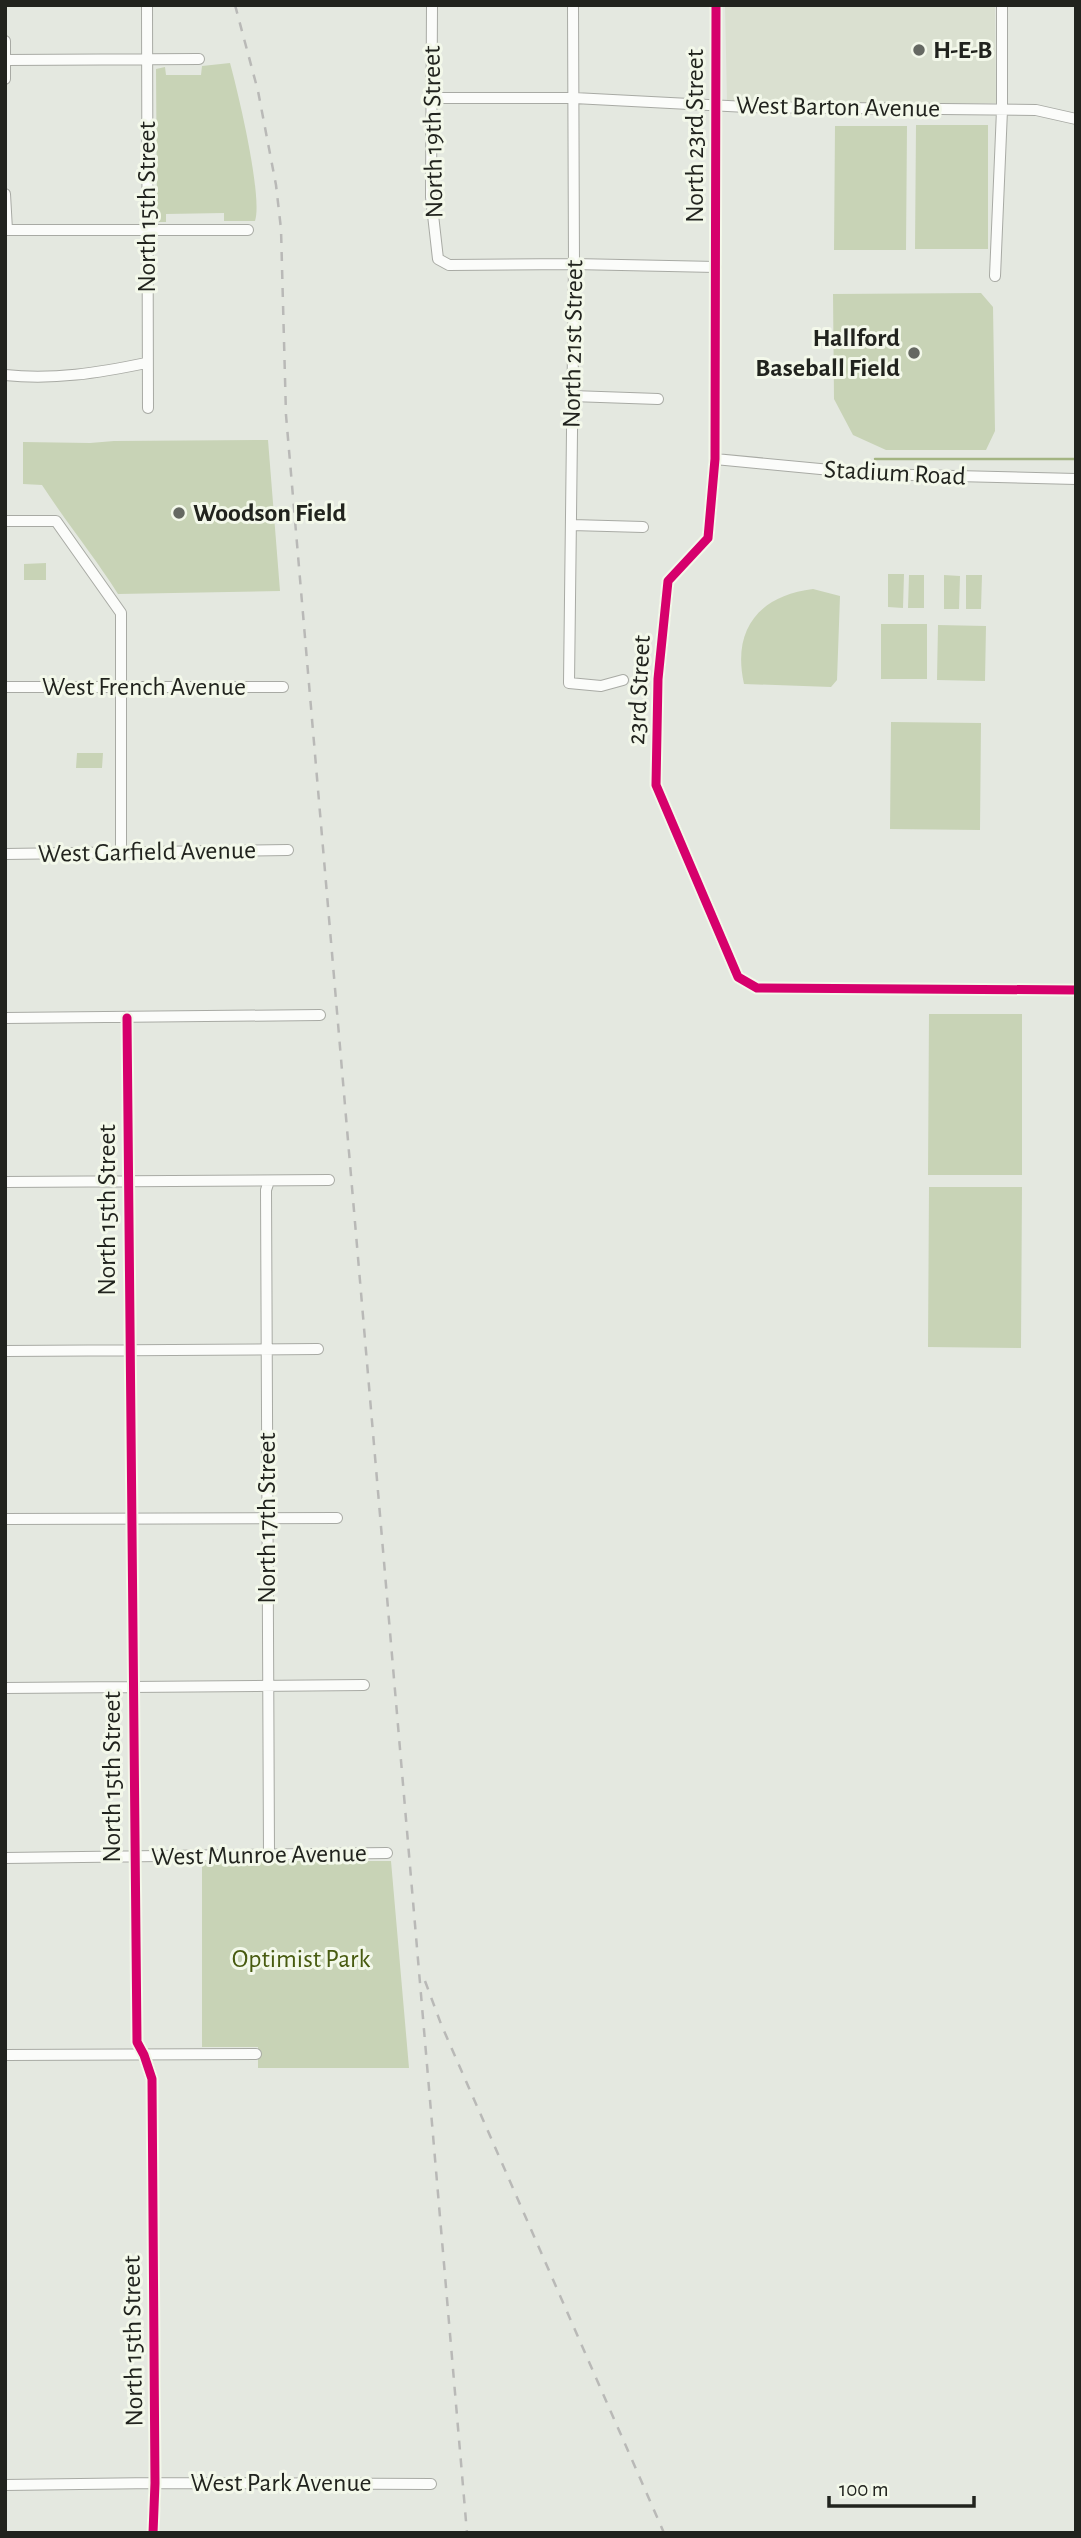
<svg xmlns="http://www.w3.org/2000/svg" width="1081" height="2538" viewBox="0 0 1081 2538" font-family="'Alegreya Sans',sans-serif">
  <rect width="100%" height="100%" fill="#e4e8e0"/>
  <path fill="#dae0d0" d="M 725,5 L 995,5 L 996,103 L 861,105 L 842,101 L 727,103 Z"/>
  <path fill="#c8d3b6" d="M 230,63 C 238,92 263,197 255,221 L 224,221 L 224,213 L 166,214 L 166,222 L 159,222 L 157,215 L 156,69 L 165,67 L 166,75 L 201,75 L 202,66 Z
    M 916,125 L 988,125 L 988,249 L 915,249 Z
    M 835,126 L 907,126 L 906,250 L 834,250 Z
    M 981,293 L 993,307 L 995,431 L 986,450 L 886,450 L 853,435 L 834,399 L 833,294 Z
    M 268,440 L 280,591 L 118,594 C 94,556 66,522 42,485 L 23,484 L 23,442 L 90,443 L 114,441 Z
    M 46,563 L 46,580 L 24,580 L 24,564 Z
    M 888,574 L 904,574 L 903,608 L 888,607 Z
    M 909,575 L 924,575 L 924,608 L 908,608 Z
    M 944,575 L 960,576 L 959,609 L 944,609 Z
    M 966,575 L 982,575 L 981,609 L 966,609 Z
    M 813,589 L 840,596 L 837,680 L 831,687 L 744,684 C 732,630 758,596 813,589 Z
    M 881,624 L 927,624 L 927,679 L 881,679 Z
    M 938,625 L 986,626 L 985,681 L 937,680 Z
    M 891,722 L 981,723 L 980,830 L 890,829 Z
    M 77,753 L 103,753 L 102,768 L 76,768 Z
    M 929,1014 L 1022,1014 L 1022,1175 L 928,1175 Z
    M 929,1187 L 1022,1187 L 1021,1348 L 928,1347 Z
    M 202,1861 L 391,1861 L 409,2068 L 258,2068 L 258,2047 L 202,2047 Z"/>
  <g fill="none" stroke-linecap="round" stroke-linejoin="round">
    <path stroke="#a3b482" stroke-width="2.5" d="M 875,459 L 1076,459"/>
    <defs>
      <path id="minor" d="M 147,5 L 148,408
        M 432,5 L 431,197 L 438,259 L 449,265 L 574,264 L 716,267
        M 573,5 L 574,264 L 569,683 L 601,686 L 623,680
        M 716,5 L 715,459 L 708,538 L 668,581 L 658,679 L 656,785 L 738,977 L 757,988 L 1076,990
        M 5,41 L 5,79
        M 5,60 L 199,59
        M 432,98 L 574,98 L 747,107 L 1036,110 L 1076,119
        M 5,194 L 7,230
        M 5,230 L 248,230
        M 995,276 L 1002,110 L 1002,5
        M 5,375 C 54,380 98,373 146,363
        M 572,396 L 658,399
        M 715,459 L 873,474 L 1076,479
        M 5,521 L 56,521 L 121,613 L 121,853
        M 572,525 L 643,527
        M 5,687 L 283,687
        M 5,854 L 288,850
        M 5,1018 L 320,1015
        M 127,1018 L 137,2042 L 144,2055 L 152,2079 L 155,2483 L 153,2533
        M 269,1181 L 266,1190 L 269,1855
        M 5,1182 L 329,1180
        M 5,1351 L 318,1349
        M 5,1519 L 337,1518
        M 5,1688 L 364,1685
        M 5,1858 L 387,1853
        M 5,2055 L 256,2054
        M 5,2485 L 155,2483 L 431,2484"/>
    </defs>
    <use href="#minor" stroke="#a8aaa4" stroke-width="12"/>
    <use href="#minor" stroke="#fbfcfa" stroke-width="10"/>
    <path stroke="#b9b9b7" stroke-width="2.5" stroke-dasharray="9 9" stroke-linecap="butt" d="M 235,5 L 258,91 L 276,185 L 281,229 L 286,415 L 467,2533
      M 425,1981 L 441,2024 L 664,2533"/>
    <defs>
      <path id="cycleway" d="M 716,5 L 715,459 L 708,538 L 668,581 L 658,679 L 656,785 L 738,977 L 757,988 L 1076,990
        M 127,1018 L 137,2042 L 144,2055 L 152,2079 L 155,2483 L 153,2533"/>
    </defs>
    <use href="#cycleway" stroke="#f3f8ea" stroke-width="13"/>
    <use href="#cycleway" stroke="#d6006c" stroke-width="9"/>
  </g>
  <g fill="#656862" stroke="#f3f8ea" stroke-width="2.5">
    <circle cx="919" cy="50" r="7"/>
    <circle cx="914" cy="353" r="7"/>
    <circle cx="179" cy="513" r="7"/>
  </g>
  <g text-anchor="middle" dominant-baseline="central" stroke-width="6" stroke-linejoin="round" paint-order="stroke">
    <g font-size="26" font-weight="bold" fill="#21231e" stroke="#f3f8ea" text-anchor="start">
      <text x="933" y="50">H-E-B</text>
      <text x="900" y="338" text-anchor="end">Hallford<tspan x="900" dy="30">Baseball Field</tspan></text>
      <text x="193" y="513">Woodson Field</text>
    </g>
    <g font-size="26" fill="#21231e" stroke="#f3f8ea">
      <text transform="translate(838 107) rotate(1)">West Barton Avenue</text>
      <text transform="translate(433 132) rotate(-91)">North 19th Street</text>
      <text transform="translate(695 136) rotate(-90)">North 23rd Street</text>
      <text transform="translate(147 207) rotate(-90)">North 15th Street</text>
      <text transform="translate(573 344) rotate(-89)">North 21st Street</text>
      <text transform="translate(895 473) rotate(3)">Stadium Road</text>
      <text x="144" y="687">West French Avenue</text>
      <text transform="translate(639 690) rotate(-87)">23rd Street</text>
      <text transform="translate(147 852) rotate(-1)">West Garfield Avenue</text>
      <text transform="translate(107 1210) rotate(-90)">North 15th Street</text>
      <text transform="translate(267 1518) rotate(-90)">North 17th Street</text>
      <text transform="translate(112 1777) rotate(-90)">North 15th Street</text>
      <text transform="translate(259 1855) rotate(-1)">West Munroe Avenue</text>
      <text transform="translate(133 2341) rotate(-91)">North 15th Street</text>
      <text x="281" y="2483">West Park Avenue</text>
    </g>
    <g font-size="26" fill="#485b10" stroke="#f3f8ea">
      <text x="301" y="1959">Optimist Park</text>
    </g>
  </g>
  <rect width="1081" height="2538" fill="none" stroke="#21231e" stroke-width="14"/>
  <path d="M829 2496v10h145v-10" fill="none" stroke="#21231e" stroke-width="3.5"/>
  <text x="839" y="2496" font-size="21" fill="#21231e" stroke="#f3f8ea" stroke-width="5" paint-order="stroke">100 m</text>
</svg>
